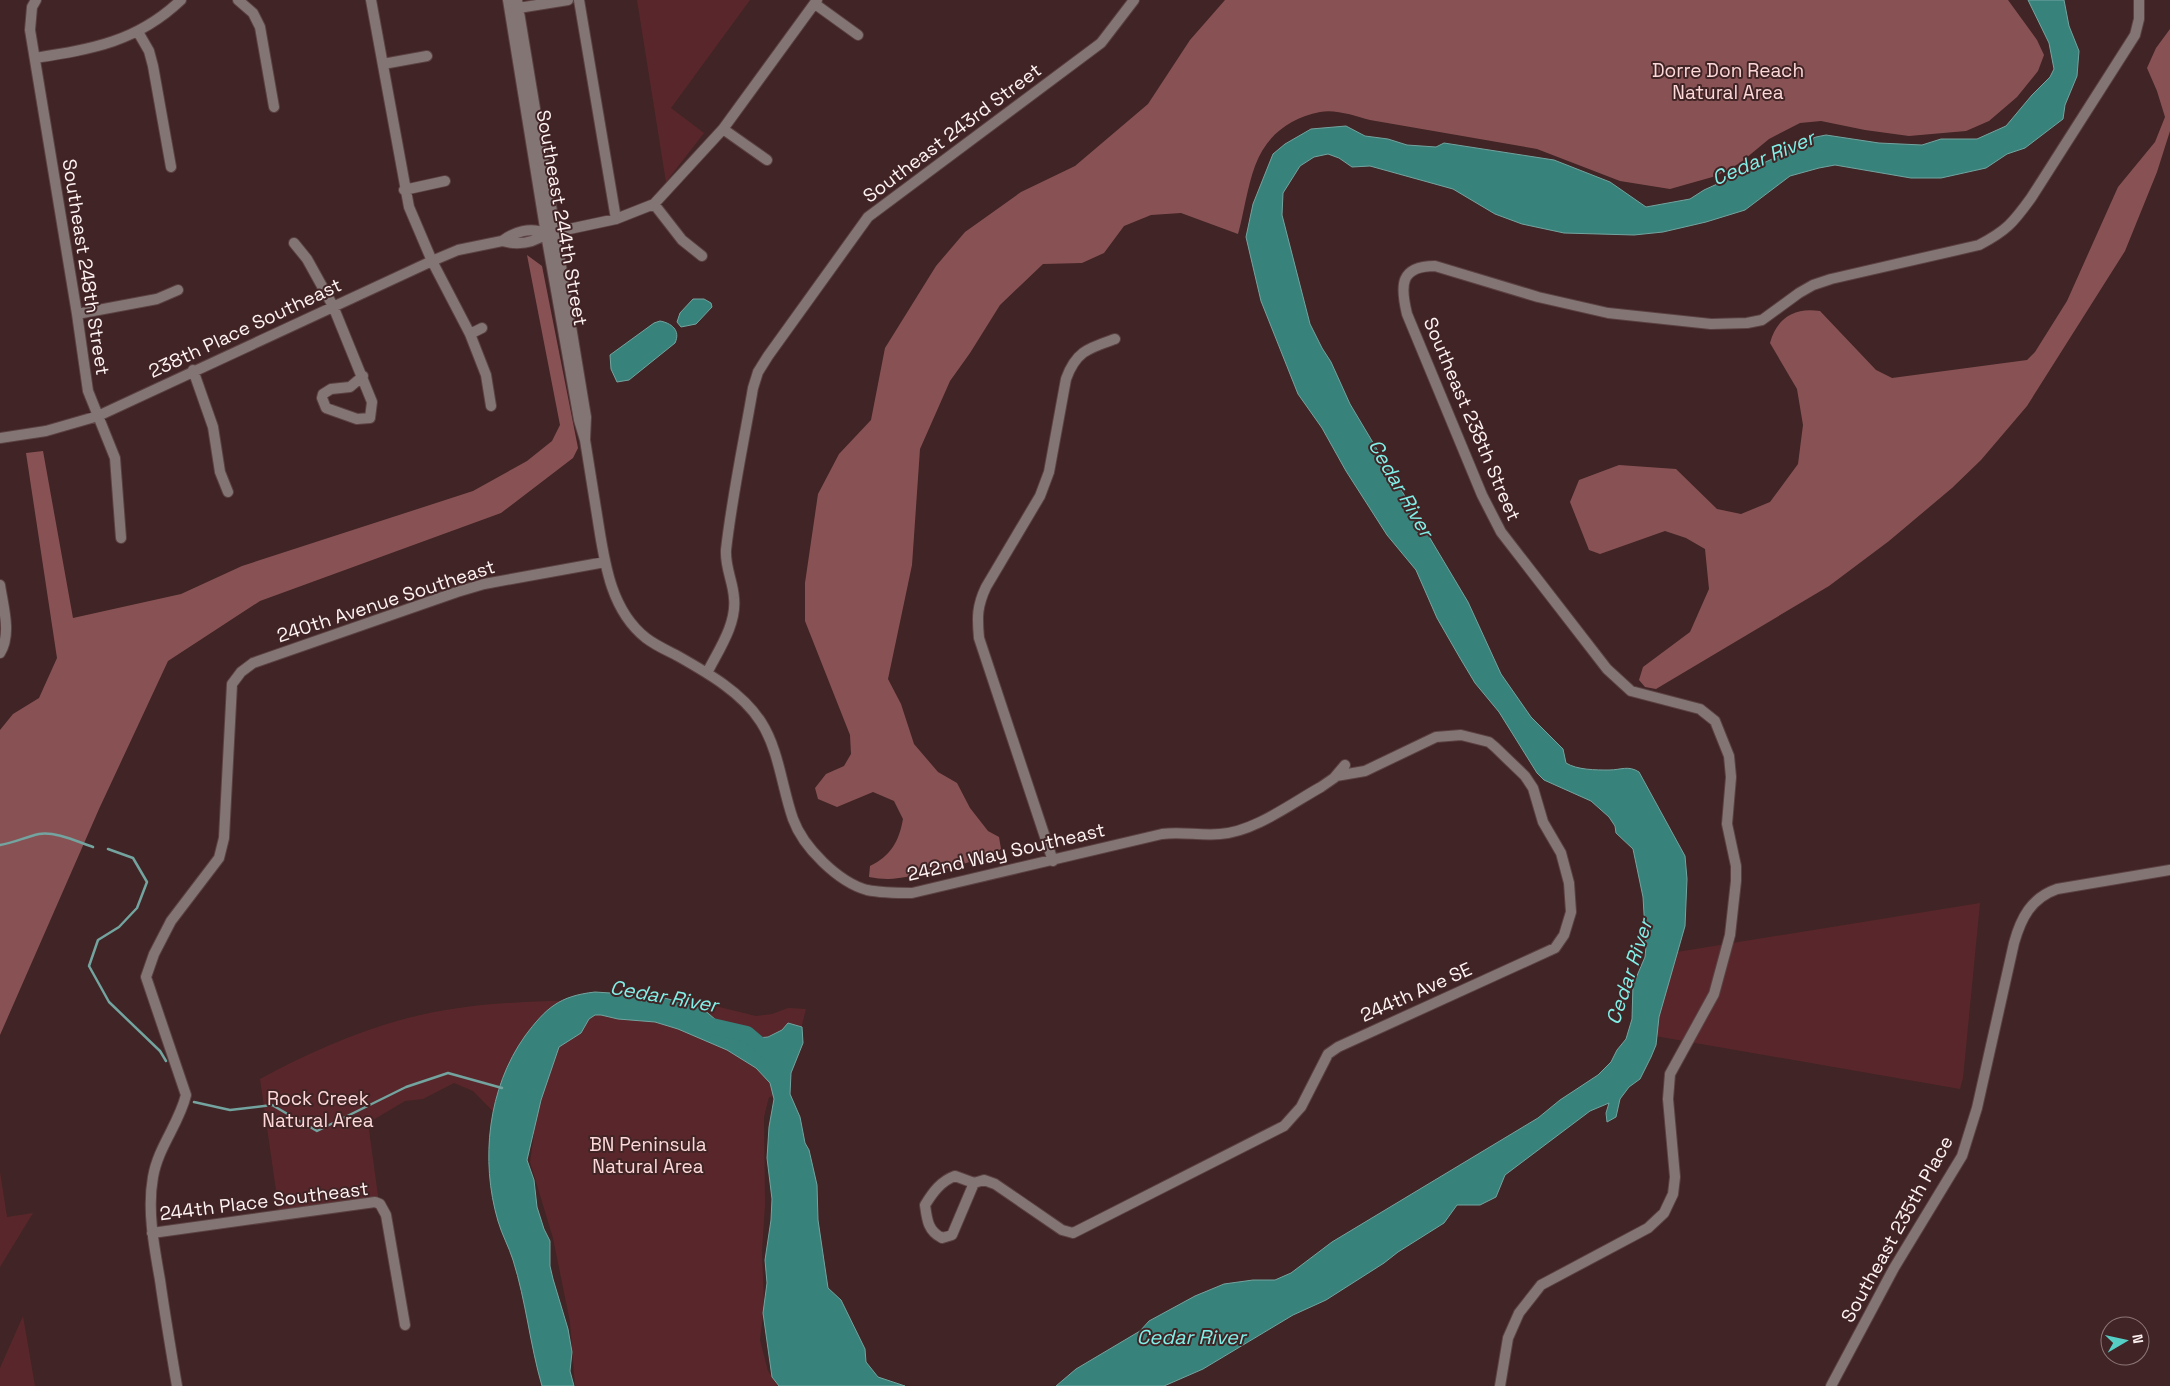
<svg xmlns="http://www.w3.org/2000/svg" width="2170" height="1386" viewBox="0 0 2170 1386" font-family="'Space Grotesk',sans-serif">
  <rect width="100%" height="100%" fill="#412425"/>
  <path fill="#59272b" d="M 637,0 L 750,0 L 671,108 L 704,133 L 666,182 Z
    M 1980,903 L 1963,1078 L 1960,1089 L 1655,1036 L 1657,1018 L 1677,952 Z
    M 647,1000 L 699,1002 L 756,1016 L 772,1014 L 788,1008 L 806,1009 L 784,1095 L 769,1097 L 764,1117 L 765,1205 L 762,1251 L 764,1305 L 760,1340 L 768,1371 L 778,1386 L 575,1386 L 570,1322 L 553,1238 L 530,1162 L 534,1134 L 518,1137 L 473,1091 L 454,1083 L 423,1099 L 405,1101 L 368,1123 L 379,1203 L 280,1218 L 260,1079 C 306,1054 353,1033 404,1019 C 483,998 567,1001 647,1000 Z
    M 0,1172 L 7,1217 L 33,1213 L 0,1267 Z
    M 23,1316 L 35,1386 L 0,1386 L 0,1368 Z"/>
  <path fill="#885255" d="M 1225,0 L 2008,0 L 2037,40 L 2044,55 L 2038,71 L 2017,97 L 1989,121 L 1966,131 L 1909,136 L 1865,130 L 1821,121 L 1800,123 L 1769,139 L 1740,163 L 1716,176 L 1670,189 L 1620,181 L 1537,149 L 1370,120 C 1355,116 1336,109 1320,112 C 1289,118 1266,136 1255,166 C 1247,188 1244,212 1238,234 L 1181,213 L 1151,215 L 1124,226 L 1104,253 L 1082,263 L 1043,264 L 1000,305 L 970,353 L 950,381 L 920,449 L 912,565 L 888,679 L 901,704 L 914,744 L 938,772 L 957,783 L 970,808 L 988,831 L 999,837 L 1001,849 C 981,862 913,878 888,879 C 882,879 875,878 869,877 L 870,866 C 891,856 899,841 903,819 L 894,801 L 873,792 L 837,807 L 818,799 L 815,788 L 826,774 L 844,766 L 851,754 L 850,735 L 805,621 L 805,583 L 818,494 L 839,454 L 871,420 L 885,348 L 936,266 L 965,232 L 1021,192 L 1075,166 L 1148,104 L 1190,40 Z
    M 2170,29 L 2170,131 L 2157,172 L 2125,251 L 2027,406 L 1981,460 L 1952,488 L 1889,541 L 1829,586 L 1656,689 L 1645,687 L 1639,680 L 1643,667 L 1690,632 L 1709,589 L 1705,549 L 1686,538 L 1665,531 L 1600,554 L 1589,550 L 1570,502 L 1579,480 L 1619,465 L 1676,469 L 1717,509 L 1741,514 L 1770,502 L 1798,464 L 1803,425 L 1797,389 L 1770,343 C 1777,318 1794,307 1820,311 L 1876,370 L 1892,378 L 2027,360 L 2035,352 L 2067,301 L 2118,187 L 2155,142 L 2165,117 L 2157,91 L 2147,68 L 2156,48 Z
    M 527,255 L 542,266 L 578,448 L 573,458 L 501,513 L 260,601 L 168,661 L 99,809 L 0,1035 L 0,730 L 13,714 L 39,698 L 57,658 L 26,453 L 43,451 L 73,618 L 181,594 L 242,566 L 473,491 L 527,461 L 552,441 L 560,425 Z"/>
  <path fill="#38827c" stroke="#73a49f" d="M 2028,0 L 2064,0 L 2069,26 L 2079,51 L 2077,76 L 2065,105 L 2063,119 L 2025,148 L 2007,154 L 1986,168 L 1941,178 L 1911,178 L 1835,165 L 1819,168 L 1790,176 L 1745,210 L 1706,222 L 1663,232 L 1634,235 L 1564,233 L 1522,224 L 1495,214 L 1453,189 L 1370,166 L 1352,167 L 1339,158 L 1328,154 L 1314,157 L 1300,166 L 1283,193 L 1282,215 L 1310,324 L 1322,348 L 1331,362 L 1350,404 L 1468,602 L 1501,674 L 1531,717 L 1563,749 L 1566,763 C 1577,770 1596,770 1609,770 C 1621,770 1628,765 1639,772 L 1685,856 L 1687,879 L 1685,926 L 1659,1017 L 1656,1045 L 1651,1057 L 1640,1079 L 1629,1087 L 1620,1099 L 1616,1117 L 1607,1122 L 1606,1113 L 1609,1103 L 1590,1111 L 1505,1175 L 1496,1197 L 1480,1205 L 1457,1205 L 1444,1223 L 1398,1252 L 1384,1263 L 1326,1300 L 1293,1315 L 1203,1369 L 1164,1386 L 1056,1386 L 1076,1369 L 1140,1331 L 1149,1321 L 1195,1296 L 1224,1284 L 1253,1280 L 1275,1280 L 1291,1273 L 1332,1242 L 1538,1118 L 1560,1100 L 1598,1075 L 1611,1062 L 1617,1050 L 1626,1039 L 1632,1019 L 1633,985 L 1645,957 L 1646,947 L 1643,897 L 1633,849 L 1616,833 L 1615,826 L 1609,817 L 1591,801 L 1544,780 L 1537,773 L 1499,712 L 1475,683 L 1460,658 L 1437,618 L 1416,570 L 1387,535 L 1346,471 L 1322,428 L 1298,394 L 1261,301 L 1246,237 L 1253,204 L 1273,154 L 1285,144 L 1311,129 L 1346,126 L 1365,136 L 1388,139 L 1407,145 L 1436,147 L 1444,143 L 1554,160 L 1610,182 L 1646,207 L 1690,199 L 1704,190 L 1781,155 L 1793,145 L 1816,137 L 1826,135 L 1879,143 L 1922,145 L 1941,139 L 1977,139 L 2006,126 L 2032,95 L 2050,77 L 2054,69 L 2049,43 Z
    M 693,299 L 704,299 L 711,303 L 712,307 L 696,324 L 681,327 L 677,322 L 680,313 Z
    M 660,321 C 671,323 681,330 675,343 L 629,380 L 617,382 L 611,369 L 610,355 L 654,323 Z
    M 595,992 L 657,996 L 702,1008 L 723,1026 L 747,1039 L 768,1037 L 782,1030 L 788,1023 L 802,1027 L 803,1043 L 791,1073 L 790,1094 L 800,1117 L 805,1143 L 809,1150 L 817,1185 L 818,1220 L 828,1288 L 841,1300 L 865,1349 L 866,1362 L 878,1377 L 905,1386 L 779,1386 L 772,1377 L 763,1313 L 767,1283 L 765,1260 L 771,1220 L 772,1199 L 767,1158 L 769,1127 L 774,1099 L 770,1083 L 756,1068 L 727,1050 L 678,1029 L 655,1022 L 618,1019 L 601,1015 L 595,1015 L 589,1019 L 581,1033 L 559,1047 L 541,1100 L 527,1160 L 534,1180 L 537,1207 L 544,1229 L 550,1241 L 550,1266 L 553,1279 L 568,1329 L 572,1352 L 570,1371 L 574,1386 L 542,1386 C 530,1345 526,1301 513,1260 C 509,1247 502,1235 498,1221 C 480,1160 488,1088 525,1036 C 546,1008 559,996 595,992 Z"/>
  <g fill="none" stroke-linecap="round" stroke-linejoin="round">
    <path stroke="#73a49f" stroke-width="2.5" d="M 0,845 C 14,843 25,837 39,834 C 55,831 78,842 93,847
      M 108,849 L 133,858 L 147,882 L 137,908 L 119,927 L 98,940 L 89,966 L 109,1002 L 160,1051 L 166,1061
      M 194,1102 L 230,1110 L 272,1105 L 317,1131 L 406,1087 L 448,1073 L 502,1088"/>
    <path stroke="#38827c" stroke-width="16" d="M 708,1025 L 747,1034 L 768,1052"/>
    <defs>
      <path id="minor" d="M 36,0 L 32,7 L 30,30 L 77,314 L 88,391 L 115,458 L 121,538
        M 238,0 L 253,13 L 260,27 L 274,107
        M 371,0 L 409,207 L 432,261 L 470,334 L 486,375 L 491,406
        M 508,0 L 546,234 L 579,420 L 585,440 L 586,417 L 517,0
        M 579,0 L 616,219
        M 815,4 L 858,35
        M 512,9 L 568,0
        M 138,32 L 149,51 L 153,66 L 171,167
        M 35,58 C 92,49 137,42 181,0
        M 383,64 L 427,56
        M 723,129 L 767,160
        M 404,190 L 445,181
        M 654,204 L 682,240 L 702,256
        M 546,234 C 531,226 514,232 502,241 C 517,245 533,243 546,234 L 616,219 L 654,204 L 723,129 L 817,0
        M 294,243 L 307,259 L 333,306 L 372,402 L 370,418 L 357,419 L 326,408 L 322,398 L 323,394 L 331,389 L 350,387 L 363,376
        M 77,314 L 157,299 L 178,290
        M 470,334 L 482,328
        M 193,370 L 213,427 L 220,472 L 228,492
        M 0,438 L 46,431 L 98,416 L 432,261 L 458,250 L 502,241
        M 585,440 C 589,465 593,490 597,515 C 604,558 609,609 646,638 C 655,645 666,650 676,655 C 706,672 742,692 761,722 C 779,750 782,788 793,819 C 803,847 838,882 867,890 C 882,893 897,893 912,893 L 1162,834 C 1181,831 1200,836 1220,834 C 1254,832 1292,803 1321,787 L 1334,778 L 1345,765
        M 0,585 C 3,606 12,634 0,653
        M 707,673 C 718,651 737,624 734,598 C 733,581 725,568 726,550 C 732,496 744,441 753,388 L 758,372 L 768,356 L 868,217 L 1101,43 L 1134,0
        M 1053,861 L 979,638 C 977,617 977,606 986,587 L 1040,496 L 1049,472 L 1066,379 C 1076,351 1089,348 1115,339
        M 974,1183 L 955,1176 C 941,1181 933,1192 925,1205 C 927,1220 928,1231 942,1238 L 952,1235 L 974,1183 L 984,1180 L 995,1184 L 1062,1230 L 1073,1233 L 1079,1230 L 1284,1126 L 1301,1107 L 1328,1054 L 1338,1047 L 1555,948 L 1564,935 L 1571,912 L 1569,883 L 1561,853 L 1543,822 L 1533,788 L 1525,776 L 1495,747 L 1489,742 L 1461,735 L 1436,737 L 1365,771 L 1336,776
        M 152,1233 L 375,1202 L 380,1204 L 386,1215 L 405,1325
        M 177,1386 C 171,1351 165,1315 160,1280 C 154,1246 147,1210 153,1177 C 158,1147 179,1124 186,1095 L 146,977 L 154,954 L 171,921 L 219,858 L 224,838 L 232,684 L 241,672 L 253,663 L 457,592 L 484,584 L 605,562
        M 1500,1386 L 1508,1338 L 1519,1313 L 1541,1285 L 1648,1228 L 1664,1213 L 1673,1194 L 1675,1177 L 1668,1099 L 1670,1074 L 1714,994 L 1730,935 L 1736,881 L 1736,866 L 1727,824 L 1731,777 L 1729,756 L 1715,721 L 1700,709 L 1631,691 L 1607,669 L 1501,532 L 1482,495 L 1407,314 C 1400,285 1400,266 1435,266 L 1538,297 L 1608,313 L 1711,324 L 1747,323 L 1762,320 L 1799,293 L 1813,285 L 1831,279 L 1979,245 C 2006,231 2013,223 2031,198 L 2135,35 L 2139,19 L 2139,0
        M 1831,1386 L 1894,1268 L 1962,1156 L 1977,1108 L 2014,943 C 2021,918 2031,898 2057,889 L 2170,870"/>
    </defs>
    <use href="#minor" stroke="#5b4142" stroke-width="12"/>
    <use href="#minor" stroke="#847575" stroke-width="10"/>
  </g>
  <g text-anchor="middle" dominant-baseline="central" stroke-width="4" stroke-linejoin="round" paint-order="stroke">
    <g font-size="19" fill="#fdd8d9" stroke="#412425">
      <text x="1728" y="70">Dorre Don Reach<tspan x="1728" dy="22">Natural Area</tspan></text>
      <text x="318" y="1098">Rock Creek<tspan x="318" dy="22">Natural Area</tspan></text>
      <text x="648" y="1144">BN Peninsula<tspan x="648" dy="22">Natural Area</tspan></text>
    </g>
    <g font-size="19" fill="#fef2f2" stroke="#412425">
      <text transform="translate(952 133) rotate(-37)">Southeast 243rd Street</text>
      <text transform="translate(562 218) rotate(80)">Southeast 244th Street</text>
      <text transform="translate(86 267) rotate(81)">Southeast 248th Street</text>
      <text transform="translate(245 328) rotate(-25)">238th Place Southeast</text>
      <text transform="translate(1472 419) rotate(67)">Southeast 238th Street</text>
      <text transform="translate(386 601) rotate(-18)">240th Avenue Southeast</text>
      <text transform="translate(1006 852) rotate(-13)">242nd Way Southeast</text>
      <text transform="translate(1416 992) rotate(-24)">244th Ave SE</text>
      <text transform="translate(264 1201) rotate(-7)">244th Place Southeast</text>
      <text transform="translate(1897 1229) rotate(-61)">Southeast 235th Place</text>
    </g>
    <g font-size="20" font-style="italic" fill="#81f0e8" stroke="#412425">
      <text transform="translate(1763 158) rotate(-23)">Cedar River</text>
      <text transform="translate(1401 488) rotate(60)">Cedar River</text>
      <text transform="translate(1629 972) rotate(-72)">Cedar River</text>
      <text transform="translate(664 996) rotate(10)">Cedar River</text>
      <text x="1191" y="1337">Cedar River</text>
    </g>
  </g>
  <g transform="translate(2125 1341) rotate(81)"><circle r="24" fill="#412425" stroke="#8d7677"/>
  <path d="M0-4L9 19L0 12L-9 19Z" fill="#55cec5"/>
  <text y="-8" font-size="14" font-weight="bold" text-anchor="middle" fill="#fef2f2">N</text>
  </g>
</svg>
